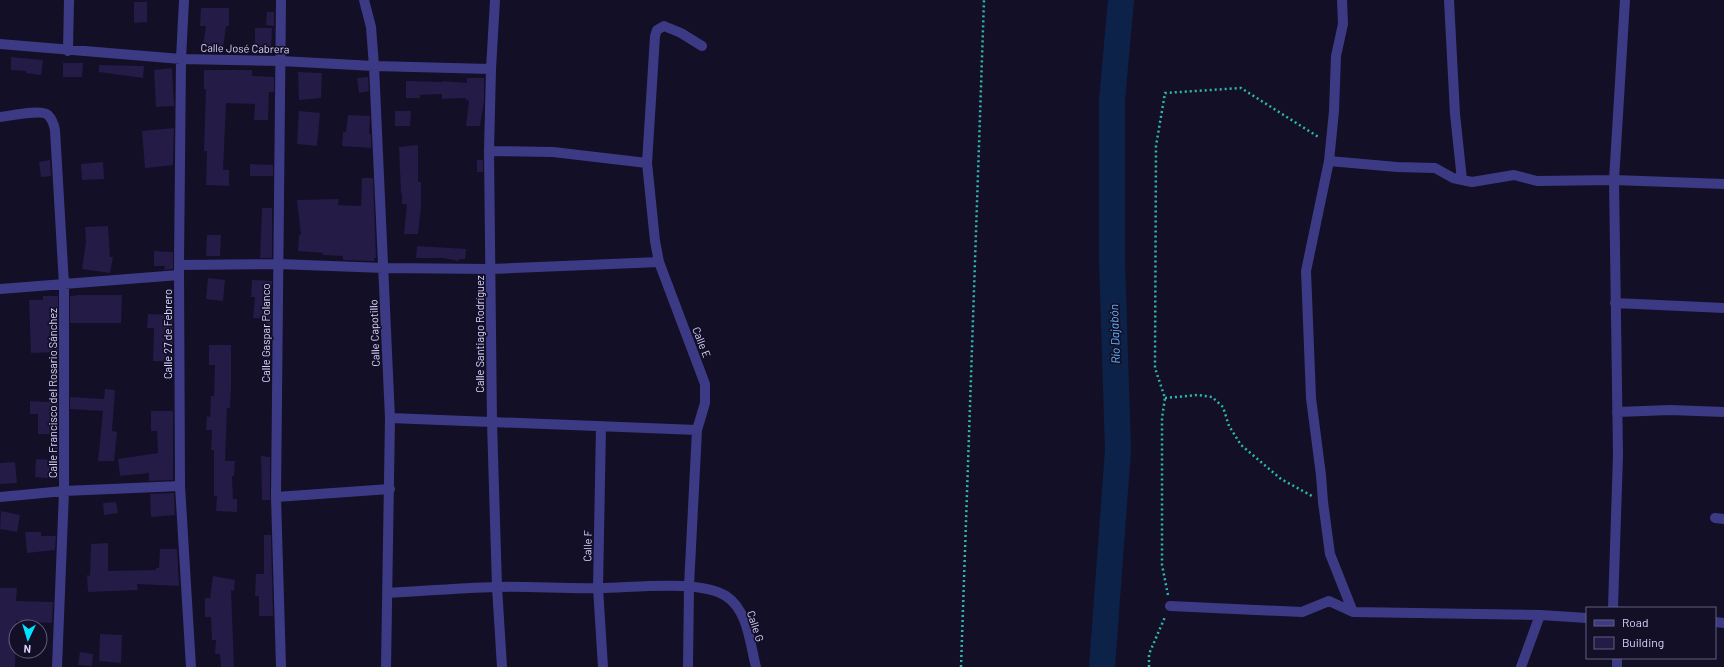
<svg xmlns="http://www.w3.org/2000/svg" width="1724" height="667" viewBox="0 0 1724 667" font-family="Barlow,sans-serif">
  <rect width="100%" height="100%" fill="#130f26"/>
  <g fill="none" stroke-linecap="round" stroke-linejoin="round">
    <path stroke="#0c2248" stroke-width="26" d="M 1102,667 L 1118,450 L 1112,261 L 1112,100 L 1121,0"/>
  </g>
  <path fill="#241b47" d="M 134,2 L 147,2 L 147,22 L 134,23 Z
    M 201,8 L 229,8 L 229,26 L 226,26 L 223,48 L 203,45 L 206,26 L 200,26 Z
    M 267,12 L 274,12 L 274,26 L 266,25 Z
    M 255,28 L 272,28 L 271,50 L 255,50 Z
    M 11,57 L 43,60 L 41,75 L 26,73 L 26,71 L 11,70 Z
    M 63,63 L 83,63 L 82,77 L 63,77 Z
    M 99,65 L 144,66 L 143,78 L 99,72 Z
    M 172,68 L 174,106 L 156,107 L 154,70 Z
    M 204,70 L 252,70 L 252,76 L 274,77 L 274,92 L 269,92 L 268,120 L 254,120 L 255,104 L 226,103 L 223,170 L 229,170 L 229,186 L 206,185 L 207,151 L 204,151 L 206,89 L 204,89 Z
    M 298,72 L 322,73 L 321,98 L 299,100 Z
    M 368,77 L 369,91 L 359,93 L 357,78 Z
    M 467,78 L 484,78 L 484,101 L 480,126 L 466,126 L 469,101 L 466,100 L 466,98 L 442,99 L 442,94 L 420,95 L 420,98 L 406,98 L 406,81 L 443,82 L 443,81 L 467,83 Z
    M 299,111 L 320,113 L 317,146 L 297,144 Z
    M 395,111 L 411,111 L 410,126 L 395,126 Z
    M 348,115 L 370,116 L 369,134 L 371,134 L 371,148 L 342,146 L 343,132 L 346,132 Z
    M 174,128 L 173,165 L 145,168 L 142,131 Z
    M 418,145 L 418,182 L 421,182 L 421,207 L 418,234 L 404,234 L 407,204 L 402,204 L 402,193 L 401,193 L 399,147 Z
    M 50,160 L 51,176 L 41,177 L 39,162 Z
    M 477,160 L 483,160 L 483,172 L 477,172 Z
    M 103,162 L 104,179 L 82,180 L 81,164 Z
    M 250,164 L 273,165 L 273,176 L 250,176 Z
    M 362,178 L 373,178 L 376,258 L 374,258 L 374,261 L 343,260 L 343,256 L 323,255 L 323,253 L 298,251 L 299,235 L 301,235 L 297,200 L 339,199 L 338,205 L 361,206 Z
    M 262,208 L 272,208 L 272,258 L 260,258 Z
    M 108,226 L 110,257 L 113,257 L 110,273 L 82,269 L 86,242 L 85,227 Z
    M 207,235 L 221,235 L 220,256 L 206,256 Z
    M 417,246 L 466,249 L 465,259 L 459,259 L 459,261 L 443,258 L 416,258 Z
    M 154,251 L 173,252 L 173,269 L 164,270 L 165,266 L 154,266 Z
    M 208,278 L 225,280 L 223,301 L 206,299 Z
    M 252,280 L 272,281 L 271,345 L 264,344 L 266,319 L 253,318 L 255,297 L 251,297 Z
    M 79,295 L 122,295 L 121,323 L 70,323 L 70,296 Z
    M 43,296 L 58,296 L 58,352 L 31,353 L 29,300 L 43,300 Z
    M 148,314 L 173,315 L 173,362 L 153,361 L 154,328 L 147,328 Z
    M 209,345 L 231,345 L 231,389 L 230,408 L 227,408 L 225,461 L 235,461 L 234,476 L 232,476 L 233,499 L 237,499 L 237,512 L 216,511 L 217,496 L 214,496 L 214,450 L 211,450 L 212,430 L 206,430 L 207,416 L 210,417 L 211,396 L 214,396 L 215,365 L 209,365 Z
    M 49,389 L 58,389 L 58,479 L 35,477 L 36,459 L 51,460 L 51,434 L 38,434 L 38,414 L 30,414 L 30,401 L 49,402 Z
    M 105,389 L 115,390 L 112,431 L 117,432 L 114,461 L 98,461 L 103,411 L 70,409 L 70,397 L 104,399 Z
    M 151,411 L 173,411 L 173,480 L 149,481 L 149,473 L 120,476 L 118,459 L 158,453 L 157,431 L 151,431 Z
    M 261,456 L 270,457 L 270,500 L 262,500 Z
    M 15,462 L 17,483 L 0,484 L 0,463 Z
    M 174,493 L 175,515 L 151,517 L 150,494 Z
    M 116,502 L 118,513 L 104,515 L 103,503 Z
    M 1,511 L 20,515 L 17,532 L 0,529 Z
    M 25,532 L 41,532 L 41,536 L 56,536 L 55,550 L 27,553 Z
    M 264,535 L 271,535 L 273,616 L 259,616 L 259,596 L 255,596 L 256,574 L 264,574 Z
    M 108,543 L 108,571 L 156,570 L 156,568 L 159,568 L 160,549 L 177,549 L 179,586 L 137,584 L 138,590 L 88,592 L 87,575 L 90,576 L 91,544 Z
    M 213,576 L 235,580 L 234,591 L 231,590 L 234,667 L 221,667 L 220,654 L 215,654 L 216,640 L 212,640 L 211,617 L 205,617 L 205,598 L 210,598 Z
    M 0,588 L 17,588 L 16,601 L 53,602 L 52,623 L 16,621 L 15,667 L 0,667 Z
    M 100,634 L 122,635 L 121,663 L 99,661 Z
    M 80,652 L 93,654 L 92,666 L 78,665 Z"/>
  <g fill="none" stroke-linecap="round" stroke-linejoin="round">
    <path stroke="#2fb8b0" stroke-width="2.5" stroke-dasharray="2 3" stroke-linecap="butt" d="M 1165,398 L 1198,395 L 1212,397 L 1223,407 L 1229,426 L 1241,445 L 1281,479 L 1312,496
      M 1168,595 L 1162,565 L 1162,418 L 1165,398 L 1155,368 L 1156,146 L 1165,93 L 1241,88 L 1320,138
      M 961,667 L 984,0
      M 1149,667 L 1149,654 L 1165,617"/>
    <path stroke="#3d3a85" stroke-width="10" d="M 184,0 L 181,59 L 179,265 L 180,486 L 191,667
      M 281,0 L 276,497 L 281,667
      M 364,0 L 371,27 L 374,66 L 390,418 L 386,667
      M 495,0 L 491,69 L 489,151 L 492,422 L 497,587 L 502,667
      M 1342,0 L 1343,24 L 1336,56 L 1334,111 L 1329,161 L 1306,271 L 1311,398 L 1321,475 L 1323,502 L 1330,554 L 1353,612
      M 1449,0 L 1455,114 L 1462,180
      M 0,44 L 181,59 L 281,61 L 374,66 L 491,69
      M 68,51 L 69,0
      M 0,117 C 10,116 41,109 48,115 C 52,119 54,125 55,130 L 64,285 L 64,491 L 57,667
      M 489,151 L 553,152 L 647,163
      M 1329,161 L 1397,167 L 1435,168 L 1453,178 L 1472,182 L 1514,175 L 1537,181 L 1614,180 L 1724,184
      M 179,265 L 278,264 L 384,268 L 491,269 L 659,262
      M 0,289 L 179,275
      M 1615,303 L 1724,308
      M 1617,412 L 1670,410 L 1724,412
      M 390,418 L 697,430
      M 601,426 L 598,588 L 603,667
      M 0,497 L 64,491 L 180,486
      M 276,497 L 390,489
      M 1715,518 L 1724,519
      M 388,593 C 424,591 460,588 497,587 C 531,586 566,589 600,588 C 631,588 700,579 726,596 C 748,610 750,644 756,667
      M 1170,606 L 1302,612 L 1329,601 L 1353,612 L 1540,615 L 1587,618
      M 1613,608 L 1618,455 L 1614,180 L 1625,0
      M 1715,622 L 1724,623
      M 688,667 L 689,586 L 697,430 L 705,403 L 705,384 L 659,262 L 655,241 L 647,163 L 655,36 L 657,30 L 664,26 L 681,33 L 702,46
      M 1521,667 L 1540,615
      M 1617,667 L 1617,658"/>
  </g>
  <g text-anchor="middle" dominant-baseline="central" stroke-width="3.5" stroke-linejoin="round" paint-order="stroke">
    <g font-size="11" fill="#d9d4ff" stroke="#130f26">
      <text transform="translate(245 48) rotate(1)">Calle José Cabrera</text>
      <text transform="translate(265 333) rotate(-90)">Calle Gaspar Polanco</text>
      <text transform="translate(374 333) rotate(-92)">Calle Capotillo</text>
      <text transform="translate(167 334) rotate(-90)">Calle 27 de Febrero</text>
      <text transform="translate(479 334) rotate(-90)">Calle Santiago Rodríguez</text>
      <text transform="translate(702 342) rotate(69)">Calle E</text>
      <text transform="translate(52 393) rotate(-90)">Calle Francisco del Rosario Sánchez</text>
      <text transform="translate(587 546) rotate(-89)">Calle F</text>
      <text transform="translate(756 626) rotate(72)">Calle G</text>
    </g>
    <g font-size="12" font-style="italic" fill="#62b6ff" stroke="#130f26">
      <text transform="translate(1114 334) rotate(-92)">Río Dajabón</text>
    </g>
  </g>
  <rect x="1586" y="607" width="130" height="52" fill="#130f26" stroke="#625e7d"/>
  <rect x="1594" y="620" width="20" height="6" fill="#3d3a85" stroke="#625e7d"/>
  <text x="1622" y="627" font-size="12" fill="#d9d4ff">Road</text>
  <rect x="1594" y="637" width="20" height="12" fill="#241b47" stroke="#625e7d"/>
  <text x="1622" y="647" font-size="12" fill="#d9d4ff">Building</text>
  <g transform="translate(28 639) rotate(184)"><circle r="19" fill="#130f26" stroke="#625e7d"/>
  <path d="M0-3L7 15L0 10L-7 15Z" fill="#00e5ff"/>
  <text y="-6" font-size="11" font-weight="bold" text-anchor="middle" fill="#d9d4ff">N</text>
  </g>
</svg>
